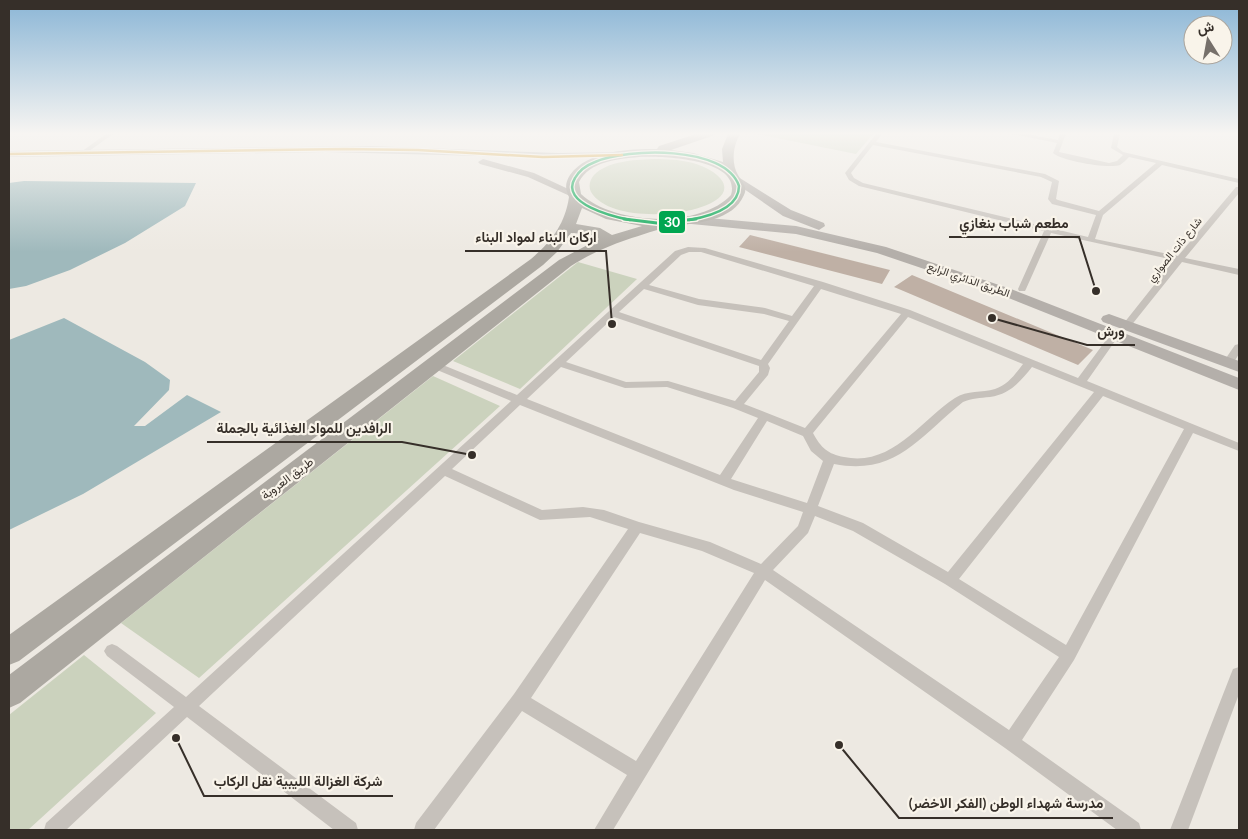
<svg xmlns="http://www.w3.org/2000/svg" width="1248" height="839" viewBox="0 0 1248 839" font-family="Lato,Vazirmatn,sans-serif">
  <rect width="100%" height="100%" fill="#ede9e2"/>
  <path fill="#cbd2bd" d="M 757,134 L 873,134 L 856,154 Z
    M 652,159 C 673,159 699,160 717,175 C 758,211 615,233 591,192 C 588,186 590,180 594,175 C 608,161 633,160 652,159 Z
    M 578,262 L 637,279 L 520,389 L 453,361 Z
    M 433,376 L 500,406 L 199,678 L 121,623 Z
    M 84,655 L 156,713 L 28,830 L 9,830 L 9,715 Z"/>
  <path fill="#9fb9bc" d="M 24,181 L 196,183 L 185,206 L 125,243 L 70,270 L 26,286 L 9,289 L 9,183 Z
    M 64,318 L 145,362 L 170,380 L 169,390 L 134,426 L 145,426 L 187,395 L 221,412 L 83,494 L 9,530 L 9,340 Z"/>
  <path fill="#bfb0a5" d="M 750,235 L 890,270 L 882,284 L 739,247 Z
    M 912,275 L 1093,350 L 1078,365 L 894,287 Z"/>
  <g fill="none" stroke-linecap="round" stroke-linejoin="round">
    <path fill="#c6c1bb" fill-rule="evenodd" d="M 106,134 L 113,134 L 85,154 L 81,154 L 81,152 Z
      M 876,134 L 882,134 L 876,142 L 1045,174 L 1059,181 L 1056,199 L 1058,200 L 1099,211 L 1156,163 L 1129,157 C 1126,160 1123,163 1120,165 C 1108,169 1062,161 1053,153 L 1057,143 L 1012,134 L 1027,134 L 1058,140 L 1060,134 L 1066,134 L 1059,152 L 1109,163 L 1117,161 L 1123,155 L 1111,148 L 1114,134 L 1120,134 L 1117,147 L 1123,152 L 1239,179 L 1239,183 L 1162,165 L 1103,215 L 1095,239 L 1178,256 L 1236,187 L 1239,187 L 1239,193 L 1185,258 L 1239,269 L 1239,275 L 1182,262 L 1130,327 L 1124,327 L 1124,323 L 1174,260 L 1051,233 L 1026,289 L 1025,291 L 1019,291 L 1018,289 L 1044,231 L 859,186 L 849,180 L 845,173 ZM 873,145 L 1041,177 L 1052,182 L 1048,199 L 1052,204 L 1096,215 L 1088,237 L 863,183 L 854,178 L 851,173 Z
      M 688,247 L 705,248 L 823,282 L 910,310 L 1078,378 L 1112,332 L 1118,332 L 1120,334 L 1087,381 L 1239,443 L 1239,451 L 1193,433 L 1074,660 L 1022,740 L 1139,823 L 1141,830 L 1117,830 L 1005,748 L 765,580 L 613,830 L 594,830 L 627,775 L 522,711 L 434,830 L 414,830 L 416,823 L 514,694 L 628,529 L 590,517 L 540,520 L 445,476 L 199,706 L 356,823 L 358,830 L 334,830 L 187,717 L 66,830 L 44,830 L 46,823 L 174,707 L 107,656 L 104,651 L 107,646 L 112,644 L 117,646 L 186,697 L 511,401 L 430,367 L 429,365 L 430,363 L 438,363 L 517,395 L 675,251 ZM 689,252 L 701,252 L 814,286 L 792,316 L 765,308 L 699,299 L 649,285 L 681,255 ZM 644,289 L 698,305 L 764,314 L 789,321 L 761,360 L 619,312 ZM 821,289 L 901,314 L 805,428 L 744,404 L 768,375 L 770,368 L 768,364 ZM 614,317 L 759,366 L 759,372 L 735,401 L 668,381 L 626,382 L 566,362 ZM 908,317 L 1023,364 C 1016,373 1008,385 995,389 C 982,393 967,390 955,398 C 920,421 892,467 844,457 C 828,454 821,448 813,433 ZM 561,367 L 625,388 L 667,387 L 733,408 L 758,418 L 720,475 L 527,399 ZM 1032,367 L 1094,392 L 948,572 L 863,523 L 818,506 L 834,464 C 896,476 919,437 963,402 C 972,398 980,398 990,397 C 1010,394 1020,382 1032,367 ZM 1103,396 L 1184,429 L 1066,645 L 959,579 ZM 520,405 L 734,490 L 803,512 L 798,526 L 761,564 L 710,542 L 639,522 L 604,510 L 583,507 L 542,510 L 452,469 ZM 767,421 L 803,436 L 811,451 L 823,461 L 807,503 L 731,479 ZM 815,516 L 853,531 L 945,584 L 1059,657 L 1009,730 L 773,570 L 808,533 ZM 640,533 L 702,551 L 754,573 L 636,761 L 531,698 Z
      M 1239,344 L 1239,354 L 1232,365 L 1224,365 L 1223,363 L 1224,361 L 1235,345 Z
      M 1239,667 L 1239,694 L 1188,830 L 1170,830 L 1231,674 L 1233,669 Z"/>
    <path fill="#b7b2ac" fill-rule="evenodd" d="M 371,146 L 558,153 L 620,152 L 625,155 L 620,158 L 558,158 L 326,152 L 9,157 L 9,151 Z
      M 483,159 L 534,173 L 579,194 L 578,196 L 570,196 L 528,177 L 480,164 L 478,162 Z"/>
    <path fill="#b4afaa" fill-rule="evenodd" d="M 735,175 L 791,210 L 824,223 L 825,226 L 819,230 L 783,216 L 731,180 L 729,178 L 731,176 Z
      M 686,216 L 796,226 L 886,247 L 1011,289 L 1239,378 L 1239,390 L 1001,295 L 877,253 L 796,234 L 681,223 L 680,220 L 681,217 Z
      M 1109,314 L 1239,361 L 1239,372 L 1103,322 L 1101,319 L 1103,316 Z"/>
    <path fill="#aca8a1" fill-rule="evenodd" d="M 696,134 L 714,134 L 712,136 L 671,150 L 693,153 L 723,162 L 722,149 L 728,134 L 740,134 C 733,146 731,163 738,175 C 742,182 748,187 744,195 C 733,221 697,223 673,226 C 658,229 641,235 626,240 C 606,247 588,255 571,266 L 20,703 L 9,708 L 9,675 L 559,260 L 599,239 L 589,234 L 571,233 L 557,252 L 543,265 L 19,661 L 9,665 L 9,635 L 531,259 C 552,241 565,224 569,197 C 565,189 565,183 570,175 C 588,150 629,149 657,149 L 659,146 ZM 639,157 C 660,156 742,158 731,195 C 699,229 614,225 581,194 L 579,182 C 590,161 618,159 639,157 ZM 582,208 L 606,219 L 642,226 L 612,235 L 600,228 L 576,224 Z"/>
    <defs>
      <path id="bus-1-far1" d="M 630,220 C 615,217 559,204 575,178 C 579,171 587,165 595,162 C 627,148 725,145 739,186 C 739,209 706,217 689,220"/>
      <path id="bus-1" d="M 624,219 L 657,223 L 696,219"/>
      <path id="bus-2" d="M 9,154 L 344,149 L 418,150 L 543,157 L 622,155"/>
    </defs>
    <use href="#bus-1-far1" stroke="#f9f4ea" stroke-width="5"/>
    <use href="#bus-1" stroke="#f9f4ea" stroke-width="6"/>
    <use href="#bus-2" stroke="#f9f4ea" stroke-width="5"/>
    <use href="#bus-1-far1" stroke="#00a651" stroke-width="2.5"/>
    <use href="#bus-1" stroke="#00a651" stroke-width="3"/>
    <use href="#bus-2" stroke="#d08e08" stroke-width="2.5"/>
  </g>
  <linearGradient id="sky" x2="0" y2="1"><stop stop-color="#8bb6d6"/><stop offset="0.53" stop-color="#f7f5f2"/><stop offset="1" stop-color="#f7f5f2" stop-opacity="0"/></linearGradient>
  <rect width="1248" height="252" fill="url(#sky)"/>
  <g text-anchor="middle" dominant-baseline="central" stroke-width="4.5" stroke-linejoin="round" paint-order="stroke">
    <g font-size="11" fill="#362f29" stroke="#f9f4ea">
      <text transform="translate(1174 249) rotate(-51)">شارع ذات الصواري</text>
      <text transform="translate(969 279) rotate(19)">الطريق الدائري الرابع</text>
    </g>
    <g font-size="12" fill="#362f29" stroke="#f9f4ea">
      <text transform="translate(287 478) rotate(-37)">طريق العروبة</text>
    </g>
  </g>
  <path fill="none" stroke="#362f29" stroke-width="2" d="M1096 291L1079 237H949M612 324L606 251H465M992 318L1087 345H1135M472 455L402 442H207M176 738L204 796H393M839 745L899 818H1113"/>
  <g fill="#362f29" stroke="#f9f4ea" stroke-width="2">
    <circle cx="1096" cy="291" r="5"/>
    <circle cx="612" cy="324" r="5"/>
    <circle cx="992" cy="318" r="5"/>
    <circle cx="472" cy="455" r="5"/>
    <circle cx="176" cy="738" r="5"/>
    <circle cx="839" cy="745" r="5"/>
  </g>
  <g font-size="14" text-anchor="middle" font-weight="bold" fill="#362f29" stroke="#f9f4ea" stroke-width="4.5" stroke-linejoin="round" paint-order="stroke">
    <text x="1014" y="228">مطعم شباب بنغازي</text>
    <text x="536" y="242">اركان البناء لمواد البناء</text>
    <text x="1111" y="336">ورش</text>
    <text x="304" y="433">الرافدين للمواد الغذائية بالجملة</text>
    <text x="298" y="786">شركة الغزالة الليبية نقل الركاب</text>
    <text x="1006" y="808">مدرسة شهداء الوطن (الفكر الاخضر)</text>
  </g>
  <rect stroke="#f9f4ea" stroke-width="2" x="658" y="210" width="28" height="24" rx="5" fill="#00a651"/>
  <g font-size="14" text-anchor="middle" font-weight="bold" fill="#fff">
    <text x="672" y="227">30</text>
  </g>
  <rect width="1248" height="839" fill="none" stroke="#362f29" stroke-width="20"/>
  <g transform="translate(1208 40) rotate(349)"><circle r="24" fill="#f9f4ea" stroke="#aba59d"/>
  <path d="M0-4L9 19L0 12L-9 19Z" fill="#76706a"/>
  <text y="-8" font-size="14" font-weight="bold" text-anchor="middle" fill="#362f29">ش</text>
  </g>
</svg>
